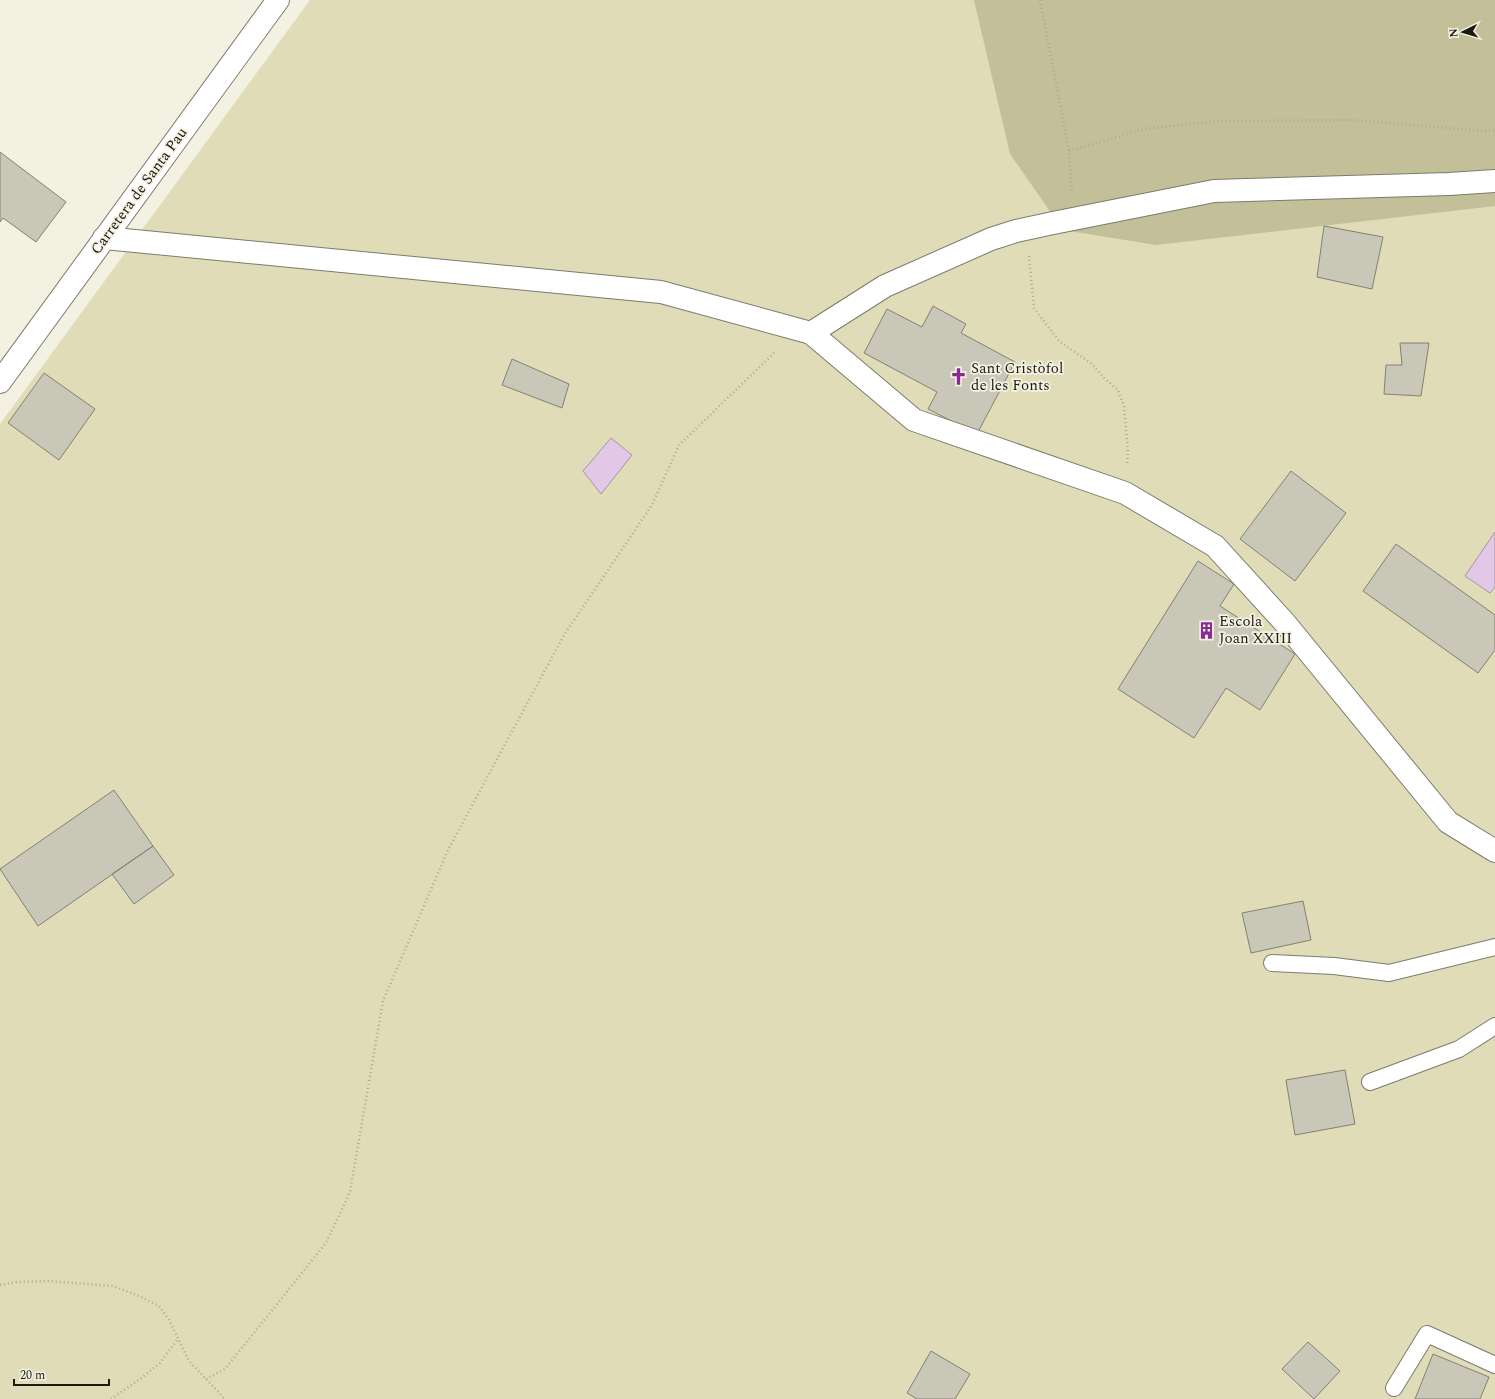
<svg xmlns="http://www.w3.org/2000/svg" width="1495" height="1399" viewBox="0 0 1495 1399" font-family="Spectral,serif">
  <rect width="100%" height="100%" fill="#f3f2e2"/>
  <path fill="#e0dcb8" d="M 310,0 L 1495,0 L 1495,1399 L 0,1399 L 0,424 Z"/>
  <path fill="#c3bf99" d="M 974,0 L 1495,0 L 1495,206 L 1156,245 L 1063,230 L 1010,154 Z"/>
  <path fill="#e3c7e6" stroke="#a793a7" d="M 611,438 L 632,455 L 601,494 L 583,471 Z
    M 1495,532 L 1495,587 L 1490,593 L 1465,576 Z"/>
  <path fill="#c9c7b8" stroke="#838173" d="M 0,152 L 66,202 L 36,242 L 3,218 L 0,222 Z
    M 1324,226 L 1383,237 L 1372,289 L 1317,277 Z
    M 933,306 L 966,324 L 961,333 L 1015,362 L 977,434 L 928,409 L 937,392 L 864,353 L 887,309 L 922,327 Z
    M 1400,343 L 1429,343 L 1421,396 L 1384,394 L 1386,365 L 1402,365 Z
    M 512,359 L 569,384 L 562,408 L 502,385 Z
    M 44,373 L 95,409 L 59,460 L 8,423 Z
    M 1291,471 L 1346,513 L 1295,581 L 1240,539 Z
    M 1396,544 L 1495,615 L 1495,650 L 1478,673 L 1363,591 Z
    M 1198,561 L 1234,584 L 1220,606 L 1295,654 L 1260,710 L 1226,688 L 1194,738 L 1118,689 Z
    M 114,790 L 153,846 L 38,926 L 0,869 Z
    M 153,846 L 174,875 L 134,904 L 112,874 Z
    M 1303,901 L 1311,940 L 1251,953 L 1242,913 Z
    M 1345,1070 L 1355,1124 L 1295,1135 L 1286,1080 Z
    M 1308,1342 L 1340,1371 L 1314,1399 L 1282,1369 Z
    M 931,1351 L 970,1374 L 955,1399 L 917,1399 L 907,1393 Z
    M 1433,1354 L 1489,1377 L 1480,1399 L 1415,1399 Z"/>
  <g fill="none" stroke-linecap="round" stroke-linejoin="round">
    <defs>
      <path id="lane" d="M 1272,963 L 1334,966 L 1389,973 L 1495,947
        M 1370,1082 L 1459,1049 L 1495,1026
        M 1394,1388 L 1427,1334 L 1495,1365"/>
      <path id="street" d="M 104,238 L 661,292 L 811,333 L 914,420 L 1125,493 L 1215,546 L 1285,623 L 1448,822 L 1495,851
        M 811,333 L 885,286 L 991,239 L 1016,231 L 1053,223 L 1214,191 L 1449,184 L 1495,181"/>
      <path id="secondary" d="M 0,382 L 278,0"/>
    </defs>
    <use href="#lane" stroke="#7d7b6d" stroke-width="18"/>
    <use href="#street" stroke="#7d7b6d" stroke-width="24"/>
    <use href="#secondary" stroke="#7d7b6d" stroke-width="24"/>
    <path stroke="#aaa99c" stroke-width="2.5" stroke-dasharray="1 3" stroke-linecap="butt" d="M 1040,0 L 1069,151 L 1072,192
      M 1069,151 L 1144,129 L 1219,121 L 1353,120 L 1484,131 L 1495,130
      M 1029,256 L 1034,308 L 1059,341 L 1092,364 L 1105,379 L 1118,390 L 1124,406 L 1128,452 L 1127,465
      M 0,1285 L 17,1282 L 48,1281 L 113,1286 L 139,1296 L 159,1306 L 169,1320 L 189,1361 L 225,1399
      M 206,1379 L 225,1369 L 326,1243 L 350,1192 L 383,1001 L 448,850 L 564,635 L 652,505 L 679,445 L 775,352
      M 111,1399 L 140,1379 L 160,1363 L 178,1339"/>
    <use href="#lane" stroke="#fff" stroke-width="16"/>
    <use href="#street" stroke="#fff" stroke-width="22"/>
    <use href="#secondary" stroke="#fff" stroke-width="22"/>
  </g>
  <defs>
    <symbol id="church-bare" viewBox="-9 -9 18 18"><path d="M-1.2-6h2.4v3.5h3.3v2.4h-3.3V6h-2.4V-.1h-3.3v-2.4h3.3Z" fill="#882b95" stroke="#f3f2e2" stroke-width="2.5" paint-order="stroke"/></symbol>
    <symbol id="building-bare" viewBox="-9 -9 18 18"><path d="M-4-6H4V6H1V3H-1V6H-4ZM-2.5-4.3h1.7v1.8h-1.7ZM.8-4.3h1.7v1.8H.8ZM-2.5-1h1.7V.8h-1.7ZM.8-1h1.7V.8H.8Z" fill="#882b95" stroke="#f3f2e2" stroke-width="2.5" paint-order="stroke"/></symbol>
  </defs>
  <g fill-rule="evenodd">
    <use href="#church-bare" x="946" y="364" width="25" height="25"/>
    <use href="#building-bare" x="1194" y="618" width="25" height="25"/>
  </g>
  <g text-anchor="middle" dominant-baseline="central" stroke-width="3.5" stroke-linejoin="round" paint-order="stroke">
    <g font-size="15" fill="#1a1913" stroke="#f3f2e2">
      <text transform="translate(139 191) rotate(-54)">Carretera de Santa Pau</text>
    </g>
    <g font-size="15" fill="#1a1913" stroke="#f3f2e2" text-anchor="start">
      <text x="971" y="368">Sant Cristòfol<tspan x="971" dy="17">de les Fonts</tspan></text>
      <text x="1219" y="621">Escola<tspan x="1219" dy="17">Joan XXIII</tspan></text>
    </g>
  </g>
  <g transform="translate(1463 32) rotate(265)" stroke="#f3f2e2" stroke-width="3" paint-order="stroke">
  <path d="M0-3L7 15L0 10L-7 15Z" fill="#1a1913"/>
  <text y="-6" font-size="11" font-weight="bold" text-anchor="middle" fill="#1a1913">N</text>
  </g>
  <path d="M14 1379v6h95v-6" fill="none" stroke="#1a1913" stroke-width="2"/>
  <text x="20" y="1379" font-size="12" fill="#1a1913" stroke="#f3f2e2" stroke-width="3" paint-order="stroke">20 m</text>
</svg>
